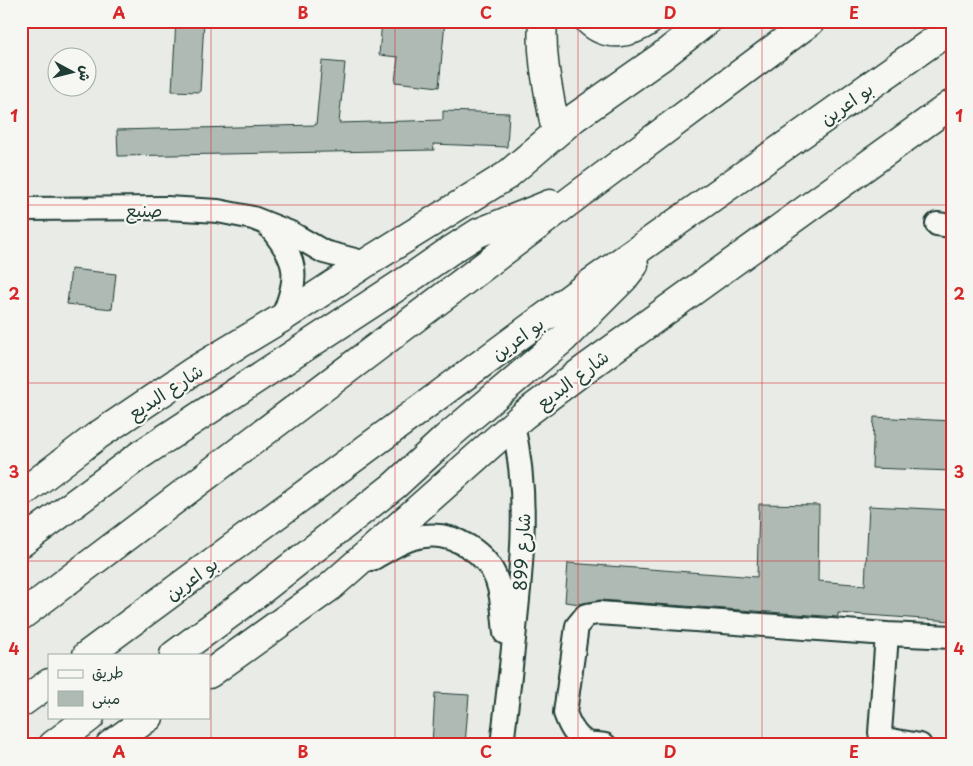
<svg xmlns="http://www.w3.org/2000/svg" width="973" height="766" viewBox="0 0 973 766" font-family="'Playpen Sans','Playpen Sans Arabic',sans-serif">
  <rect width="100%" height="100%" fill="#e9ebe7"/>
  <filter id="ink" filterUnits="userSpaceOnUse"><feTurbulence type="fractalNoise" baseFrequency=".02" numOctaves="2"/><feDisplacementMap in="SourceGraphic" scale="10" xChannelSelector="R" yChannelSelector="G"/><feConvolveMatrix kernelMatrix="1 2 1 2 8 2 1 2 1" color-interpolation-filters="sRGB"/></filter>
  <g filter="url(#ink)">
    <path fill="#b0bab5" stroke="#1f3d34" d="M 176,21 L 204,21 L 200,92 L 172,91 Z
      M 382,21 L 445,21 L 439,87 L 395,82 L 398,57 L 379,55 Z
      M 322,61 L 345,63 L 339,123 L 443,120 L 443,111 L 509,113 L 507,147 L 433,144 L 434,150 L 118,156 L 117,130 L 316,125 Z
      M 71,269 L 116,274 L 112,309 L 67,304 Z
      M 874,417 L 952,421 L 952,471 L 872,468 Z
      M 759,504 L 819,505 L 818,581 L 865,585 L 869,506 L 952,510 L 952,621 L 838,613 L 838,617 L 600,600 L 581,604 L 565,602 L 568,563 L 757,577 Z
      M 435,693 L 469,695 L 465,745 L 432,745 Z"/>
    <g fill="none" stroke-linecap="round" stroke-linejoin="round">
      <defs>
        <path id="street" d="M 21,209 L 167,208 L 218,211 L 253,218 L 291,233 L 324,252 L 366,263
          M 937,224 L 952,226
          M 268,225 C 298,260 300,276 282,318
          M 372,559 C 388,550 405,538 424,536 C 454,532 487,552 497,581 C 503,598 503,615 505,633
          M 887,634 L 952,637
          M 502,745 C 507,703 512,661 516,619 C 523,554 528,489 513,425
          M 605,745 C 600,744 593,744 588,743 C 575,738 569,724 565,713 L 577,626 L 586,615 L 599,613 L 887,634 L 880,733 L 885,739 L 920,745"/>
        <path id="secondary" d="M 543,21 C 540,59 550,96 556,133
          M 589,21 C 607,38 630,34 649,21
          M 21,494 L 97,436 L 192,372 L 282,318 L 366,263 L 506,176 L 574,118 L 661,57 L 707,21
          M 209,674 L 330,587 L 524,415 L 585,369 L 952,104
          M 110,745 L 149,717"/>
        <path id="highway" d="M 21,543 L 140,455 L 415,275 L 448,252 L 478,233 L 550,204
          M 21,616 L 578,195 L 811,21
          M 87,655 L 588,285 L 952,28
          M 174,655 L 250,599 L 395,485 L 446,438 L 563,339 L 624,278 L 634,265
          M 21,703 L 49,683
          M 53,745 L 90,717"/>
      </defs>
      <use href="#street" stroke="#1f3d34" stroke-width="26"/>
      <use href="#secondary" stroke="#1f3d34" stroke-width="31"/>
      <use href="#highway" stroke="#1f3d34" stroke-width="31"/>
      <use href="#street" stroke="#f6f6f2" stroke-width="22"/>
      <use href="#secondary" stroke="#f6f6f2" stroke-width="28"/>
      <use href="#highway" stroke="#f6f6f2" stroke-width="28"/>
    </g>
  </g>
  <path fill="none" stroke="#d62828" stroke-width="1" stroke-opacity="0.55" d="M 211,21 L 211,745M 395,21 L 395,745M 578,21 L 578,745M 762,21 L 762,745M 21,205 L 952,205M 21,383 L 952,383M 21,561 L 952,561"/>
  <g text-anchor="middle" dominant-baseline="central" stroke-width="4.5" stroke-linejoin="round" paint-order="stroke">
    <g font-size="18" fill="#1f3d34" stroke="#f6f6f2">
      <text transform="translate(846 103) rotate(-35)">بو اعرين</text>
      <text x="144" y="209">صنيع</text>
      <text transform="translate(517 338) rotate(-36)">بو اعرين</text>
      <text transform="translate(572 379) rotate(-37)">شارع البديع</text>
      <text transform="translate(165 391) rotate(-33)">شارع البديع</text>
      <text transform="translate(521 552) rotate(-87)">شارع 899</text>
      <text transform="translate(191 578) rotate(-36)">بو اعرين</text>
    </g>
  </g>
  <rect width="973" height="766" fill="none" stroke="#f6f6f2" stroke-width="55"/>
  <rect x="48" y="654" width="162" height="65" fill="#f6f6f2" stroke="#a0aca6"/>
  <rect x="58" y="670" width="25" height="8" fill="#f6f6f2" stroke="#a0aca6"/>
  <text x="92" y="678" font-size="15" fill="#1f3d34">طريق</text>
  <rect x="58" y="691" width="25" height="15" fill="#b0bab5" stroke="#a0aca6"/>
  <text x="92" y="704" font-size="15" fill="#1f3d34">مبنى</text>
  <g transform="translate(72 72) rotate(97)"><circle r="24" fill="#f6f6f2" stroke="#a0aca6"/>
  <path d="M0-4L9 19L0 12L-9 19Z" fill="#1f3d34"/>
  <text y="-8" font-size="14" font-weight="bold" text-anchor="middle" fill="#1f3d34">ش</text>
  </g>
  <rect x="28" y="28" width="918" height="710" fill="none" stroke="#d62828" stroke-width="2"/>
  <g font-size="16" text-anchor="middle" font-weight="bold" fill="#d62828">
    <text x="119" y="19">A</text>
    <text x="303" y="19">B</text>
    <text x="486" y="19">C</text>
    <text x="670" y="19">D</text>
    <text x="854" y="19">E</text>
    <text x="14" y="122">1</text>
    <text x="959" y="122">1</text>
    <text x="14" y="300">2</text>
    <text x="959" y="300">2</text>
    <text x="14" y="478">3</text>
    <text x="959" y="478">3</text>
    <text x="14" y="655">4</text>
    <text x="959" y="655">4</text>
    <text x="119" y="758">A</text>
    <text x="303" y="758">B</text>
    <text x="486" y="758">C</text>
    <text x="670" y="758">D</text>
    <text x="854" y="758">E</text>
  </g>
</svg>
